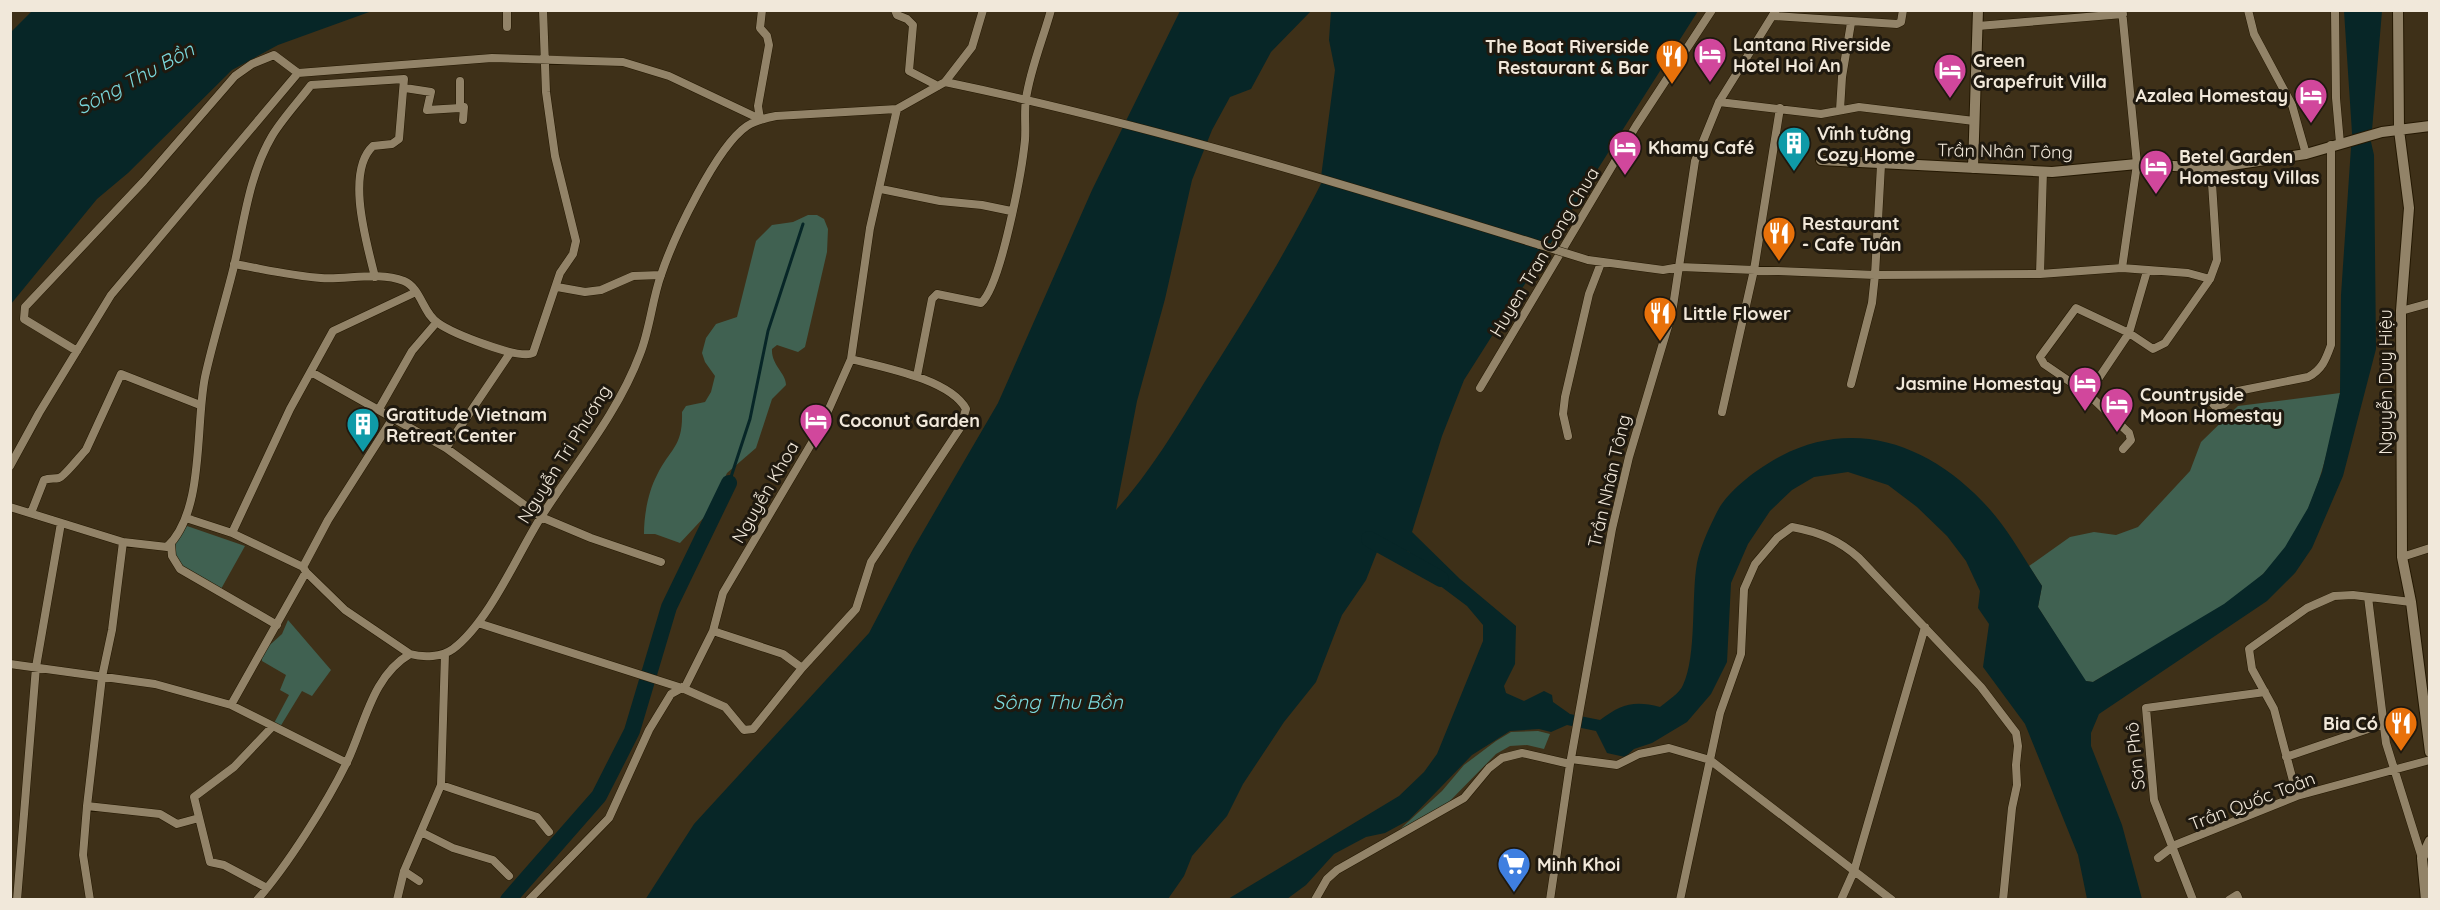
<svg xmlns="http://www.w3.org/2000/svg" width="2440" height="910" viewBox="0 0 2440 910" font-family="Quicksand,sans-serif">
  <rect width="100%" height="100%" fill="#3e3018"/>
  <path fill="#406151" d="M 808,215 L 817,215 L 824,219 L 828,229 L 827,252 L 805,347 L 798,352 L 777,345 L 772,349 C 771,365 786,373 786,385 L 772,399 L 756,448 L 727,473 L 708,513 L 680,543 L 655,534 L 644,534 C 644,515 648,492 657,475 C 671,447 683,447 682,412 L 686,406 L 705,402 L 711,392 L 715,376 L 705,362 L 702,353 L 706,338 L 716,324 L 737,317 L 756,241 L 772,225 L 793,222 Z
    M 2340,393 C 2328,455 2312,531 2262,575 C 2213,619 2149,648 2093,682 L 2085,681 L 2038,607 L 2042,586 L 2029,566 L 2070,537 L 2094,532 L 2116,535 L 2138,527 L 2190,471 L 2201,442 L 2238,406 Z
    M 187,526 L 245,546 L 221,589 L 180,569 L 171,549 Z
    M 288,620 L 331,670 L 312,696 L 302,691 L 280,727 L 272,727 L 289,695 L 280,690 L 286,675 L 262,661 L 262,652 L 282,634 Z
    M 1538,731 L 1550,734 L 1544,749 L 1527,745 L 1510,746 L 1496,754 L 1443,808 L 1397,836 L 1398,831 L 1442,791 L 1464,765 L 1496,741 L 1511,732 Z"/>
  <path fill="#072627" d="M 32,11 L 32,10 L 372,11 L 278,45 L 232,70 L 128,173 L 97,199 L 11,304 L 11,32 Z
    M 1180,11 L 1311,11 L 1271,52 L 1251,89 L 1230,97 L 1212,130 L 1192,180 L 1165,299 L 1137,401 L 1116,510 C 1151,471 1177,427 1204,383 C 1247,316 1288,249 1324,178 L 1321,177 L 1335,70 L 1329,40 L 1331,11 L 1698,11 L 1464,380 L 1442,436 L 1412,532 L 1460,579 L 1516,626 L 1515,664 L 1504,686 L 1506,693 L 1524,701 L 1544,691 L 1552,695 L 1553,702 L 1570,714 L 1600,720 C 1621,704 1634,700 1660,707 C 1667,701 1680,693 1683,685 C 1697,656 1691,596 1697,563 C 1700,548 1708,530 1715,516 C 1726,491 1757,469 1781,456 C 1854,418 1927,444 1982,501 C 2006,525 2023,557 2042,586 L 2038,607 L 2086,681 L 2093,682 L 2224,604 L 2263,574 L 2285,547 L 2308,508 L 2322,472 L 2340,393 L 2341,295 L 2352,133 L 2344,11 L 2382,11 L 2371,142 L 2374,155 L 2376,349 L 2343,476 L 2312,548 L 2295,573 L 2267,601 L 2099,714 L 2091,733 L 2091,746 L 2122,825 L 2142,899 L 2087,899 L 2078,855 L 2025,724 L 1983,667 L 1989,624 L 1978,608 L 1980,591 L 1966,561 L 1947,536 L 1917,507 L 1888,485 L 1848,472 L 1814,477 L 1792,490 L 1770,511 L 1748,544 L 1731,583 L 1727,662 L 1711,694 L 1687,722 L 1652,743 L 1634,749 L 1625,757 L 1607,753 L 1596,731 L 1567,725 L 1551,732 L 1539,729 L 1510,731 L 1472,755 L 1409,820 L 1385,833 L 1366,837 L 1334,854 L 1306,885 L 1287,899 L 1228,899 L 1399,796 L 1424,772 L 1437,754 L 1483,641 L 1483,625 L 1467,606 L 1431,579 L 1409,552 L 1398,548 L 1377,552 L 1366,580 L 1342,615 L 1316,682 L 1284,722 L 1243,784 L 1227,816 L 1192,856 L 1184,876 L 1168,899 L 645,900 L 694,824 L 869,633 L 913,549 L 998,403 L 1092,190 Z"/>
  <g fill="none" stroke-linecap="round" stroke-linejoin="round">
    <path stroke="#072627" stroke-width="3" d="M 729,483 L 750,419 L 768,331 L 803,224"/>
    <path stroke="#072627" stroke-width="16" d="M 1369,539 L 1441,579
      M 508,900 L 599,796 L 632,731 L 669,607 L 729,483"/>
    <defs>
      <path id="street" d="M 895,10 L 897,15 L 907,19 L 913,25 L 909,71 L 938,86
        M 2248,10 L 2254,34 L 2292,105 L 2306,154
        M 2335,10 L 2336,98 L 2340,143
        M 1774,16 L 1897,24 L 1901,22 L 1903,10
        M 1978,26 L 2123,14
        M 507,27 L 507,10
        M 945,82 C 1147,124 1343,184 1540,245
        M 405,88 L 431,92 L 427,110 L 460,108 L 460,81
        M 1719,102 L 1821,114 L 1859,107 L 1974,121
        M 460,108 L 464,107 L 463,120
        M 1840,110 L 1842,77 L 1851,23
        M 760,119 L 758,106 L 769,45 L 767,36 L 760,28 L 762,10
        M 881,189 L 940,201 L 982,205 L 1011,211
        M 1588,260 L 1663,270 L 1680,267 L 1875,275 L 1881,165
        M 234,264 C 263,269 292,276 321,278 C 347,280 378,271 404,281 C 421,288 423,314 438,323 C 452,333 518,360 533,353 L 560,273 L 573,254 L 576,241 L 555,156 L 546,92 L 543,10
        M 2122,268 L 2137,164 L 2122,10
        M 2040,274 L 2043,171
        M 557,287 L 585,292 L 601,290 L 633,276 L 661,275
        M 2401,311 L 2430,303
        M 77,351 L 24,319 L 25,307 L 144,181 L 235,76 L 252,64 L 274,55 L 298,73
        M 311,372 L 446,448 L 541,517 L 591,538 L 661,562
        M 917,376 L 932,299 L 937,294 L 981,303 C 1001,286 1022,170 1025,140 C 1026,127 1024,112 1026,99 C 1030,70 1043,39 1051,10
        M 1851,384 L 1872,303 L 1875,275 L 2040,274 L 2122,268 L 2188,273 L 2210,279
        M 1480,388 L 1636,126 L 1712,10
        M 2088,394 L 2129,333 L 2147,271
        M 2205,395 L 2215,406 L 2224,404 L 2238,391 L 2308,377 C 2322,370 2326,359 2331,345 L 2331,145
        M 379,409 L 412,351 L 436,323
        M 1722,412 L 1754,270 L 1780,108
        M 1568,436 L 1563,414 L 1565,397 L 1589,294 L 1601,263
        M 446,448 L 510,353
        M 2123,449 L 2131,440 L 2129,433 L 2088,394 L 2044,364 L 2040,357 L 2076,308 L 2129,333 L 2153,349 L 2165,343 L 2210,279 L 2217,260 L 2211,168
        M 10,466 L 39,413 L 111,295 L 298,73 L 492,58 L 623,62 L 669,76 L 760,119
        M 10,507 L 123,542 L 167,547 C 205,511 195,426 205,377 C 213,340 225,303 234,266 C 244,222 249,175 272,136 C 283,118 299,101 311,85 L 404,79 L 399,139 L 392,144 L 373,146 C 345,172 367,244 375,277
        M 31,513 L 44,480 C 49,478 54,479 59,478 C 64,477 81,455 86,450 L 121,374 L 200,405
        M 186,518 L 232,533 L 303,567
        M 232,533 L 290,409 L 333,331 L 416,292
        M 171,544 L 172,556 L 180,569 L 277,625
        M 2402,557 L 2430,548
        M 306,572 L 345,610 L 410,654
        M 2368,597 L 2386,743 L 2422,858
        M 478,623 L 682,688 L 686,685 L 713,631 L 723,593 L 820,429 L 851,359 L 870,228 L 897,109
        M 713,631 L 783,654 L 802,668
        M 10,664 L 155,684 L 231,705 L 347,763
        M 231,705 L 306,572 L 303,567 L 328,520 L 393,418
        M 2286,757 L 2383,724
        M 1571,759 L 1617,765 L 1639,754 L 1669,748 L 1710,760 L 1892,900
        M 441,785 L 537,817 L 549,832
        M 2297,796 L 2274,709 L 2252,669 L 2249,649 L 2307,608 L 2334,596 L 2353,595 L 2411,602
        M 87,806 L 160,814 L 177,824 L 199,818
        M 421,832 L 453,848 L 493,860 L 509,876
        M 2158,858 L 2175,845 L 2297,796 L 2430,760
        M 404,871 L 419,881
        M 267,888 L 224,865 L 210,862 L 194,797 L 234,767 L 272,727
        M 17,900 L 36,667 L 61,523
        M 90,900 L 83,855 L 87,806 L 102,677 L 112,630 L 123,542
        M 257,900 C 287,866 327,803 347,762 C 365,724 372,676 410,654 C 424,658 442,657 453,649 C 489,622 517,555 541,517 C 575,464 618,413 640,354 C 650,329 652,300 661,275 C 673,239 716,147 747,126 C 756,120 766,118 776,116 L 897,109 L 945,82 L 972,47 L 983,10
        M 397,900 L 404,871 L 441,785 L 445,654
        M 529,900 L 609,818 L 649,730 L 671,694 L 682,688 L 725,707 L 744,730 L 753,729 L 802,668 L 856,609 L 871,562 L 960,428 L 966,409 C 950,379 882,367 851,359
        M 1315,900 L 1327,879 L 1337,870 L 1464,798 L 1489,768 L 1502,758 L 1522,753 L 1570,764
        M 1550,900 L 1570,764 L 1612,529 L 1629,457 L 1672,313 L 1695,161 L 1719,102 L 1776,10
        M 1680,900 L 1720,713 L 1741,654 L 1744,589 L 1755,564 L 1777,538 L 1792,527 C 1819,532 1839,540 1859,558 L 1981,687 L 2016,733 L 2018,746 L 2016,765 L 2017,785 L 2012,808 L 2003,900
        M 1841,900 L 1854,871 L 1925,627
        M 2193,900 L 2154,800 L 2146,708 L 2265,692
        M 2229,900 L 2237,895 L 2239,900"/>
      <path id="secondary" d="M 2398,10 L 2399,130 L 2409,208 L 2401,311 L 2402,557 L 2411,602 L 2430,752
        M 1821,160 L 2052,172 L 2137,164 L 2211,168 L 2306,154 L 2382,132 L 2430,126
        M 1973,168 L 1978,10
        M 2426,900 L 2422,858 L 2430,841"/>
    </defs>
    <use href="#street" stroke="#241802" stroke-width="9"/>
    <use href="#secondary" stroke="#241802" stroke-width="12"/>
    <use href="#street" stroke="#928368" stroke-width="8"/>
    <use href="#secondary" stroke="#928368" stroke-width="10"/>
    <defs>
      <path id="street-bridge" d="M 1540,245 L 1588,260"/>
    </defs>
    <use href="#street-bridge" stroke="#241802" stroke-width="9" stroke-linecap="butt"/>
    <use href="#street-bridge" stroke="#928368" stroke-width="8"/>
  </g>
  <defs>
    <symbol id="hotel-pin" viewBox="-11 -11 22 30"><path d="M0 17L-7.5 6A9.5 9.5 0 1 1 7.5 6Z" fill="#d1479c" stroke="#1f190f"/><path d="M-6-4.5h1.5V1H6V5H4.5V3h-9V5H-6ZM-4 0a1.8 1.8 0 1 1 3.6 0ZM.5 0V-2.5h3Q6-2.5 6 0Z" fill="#fff"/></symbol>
    <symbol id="restaurant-pin" viewBox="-11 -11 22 30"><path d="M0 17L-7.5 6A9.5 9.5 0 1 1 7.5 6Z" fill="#e8710a" stroke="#1f190f"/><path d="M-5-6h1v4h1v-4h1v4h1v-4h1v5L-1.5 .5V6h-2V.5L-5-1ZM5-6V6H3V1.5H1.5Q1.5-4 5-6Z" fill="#fff"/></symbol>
    <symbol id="building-pin" viewBox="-11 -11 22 30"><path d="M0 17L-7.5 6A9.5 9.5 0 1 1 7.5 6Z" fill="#0f9aa8" stroke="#1f190f"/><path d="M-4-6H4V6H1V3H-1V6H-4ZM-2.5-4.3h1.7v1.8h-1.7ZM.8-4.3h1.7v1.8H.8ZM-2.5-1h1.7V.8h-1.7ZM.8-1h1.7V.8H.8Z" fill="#fff"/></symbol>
    <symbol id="supermarket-pin" viewBox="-11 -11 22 30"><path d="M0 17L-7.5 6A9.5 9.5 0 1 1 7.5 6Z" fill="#3f7fe0" stroke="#1f190f"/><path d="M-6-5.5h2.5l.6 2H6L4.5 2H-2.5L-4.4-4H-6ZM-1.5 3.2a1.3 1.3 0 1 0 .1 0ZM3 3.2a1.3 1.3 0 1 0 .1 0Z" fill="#fff"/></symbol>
  </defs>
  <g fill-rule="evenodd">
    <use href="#hotel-pin" x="1691" y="35" width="38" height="52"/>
    <use href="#restaurant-pin" x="1653" y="37" width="38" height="52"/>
    <use href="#hotel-pin" x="1931" y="51" width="38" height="52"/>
    <use href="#hotel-pin" x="2292" y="76" width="38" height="52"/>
    <use href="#building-pin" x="1775" y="124" width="38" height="52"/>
    <use href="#hotel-pin" x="1606" y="128" width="38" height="52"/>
    <use href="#hotel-pin" x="2137" y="147" width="38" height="52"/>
    <use href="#restaurant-pin" x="1760" y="214" width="38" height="52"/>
    <use href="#restaurant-pin" x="1641" y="294" width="38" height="52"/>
    <use href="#hotel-pin" x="2066" y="364" width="38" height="52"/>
    <use href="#hotel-pin" x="2098" y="385" width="38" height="52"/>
    <use href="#hotel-pin" x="797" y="401" width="38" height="52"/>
    <use href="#building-pin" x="344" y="405" width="38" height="52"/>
    <use href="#restaurant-pin" x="2382" y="704" width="38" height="52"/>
    <use href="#supermarket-pin" x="1495" y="845" width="38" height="52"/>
  </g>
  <g text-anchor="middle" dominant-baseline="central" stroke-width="6" stroke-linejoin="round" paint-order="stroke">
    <g font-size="18" font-weight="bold" fill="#f1e8da" stroke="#1f190f" text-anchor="start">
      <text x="1733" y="44">Lantana Riverside<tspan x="1733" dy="21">Hotel Hoi An</tspan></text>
      <text x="1649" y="46" text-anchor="end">The Boat Riverside<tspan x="1649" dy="21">Restaurant &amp; Bar</tspan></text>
      <text x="1973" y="60">Green<tspan x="1973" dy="21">Grapefruit Villa</tspan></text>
      <text x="2288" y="95" text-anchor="end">Azalea Homestay</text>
      <text x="1817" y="133">Vĩnh tường<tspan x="1817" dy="21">Cozy Home</tspan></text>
      <text x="1648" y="147">Khamy Café</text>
      <text x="2179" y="156">Betel Garden<tspan x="2179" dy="21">Homestay Villas</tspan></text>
      <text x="1802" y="223">Restaurant<tspan x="1802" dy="21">- Cafe Tuân</tspan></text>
      <text x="1683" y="313">Little Flower</text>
      <text x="2062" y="383" text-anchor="end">Jasmine Homestay</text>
      <text x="2140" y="394">Countryside<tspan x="2140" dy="21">Moon Homestay</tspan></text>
      <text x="386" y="414">Gratitude Vietnam<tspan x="386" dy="21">Retreat Center</tspan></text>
      <text x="839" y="420">Coconut Garden</text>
      <text x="2378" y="723" text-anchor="end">Bia Có</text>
      <text x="1537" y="864">Minh Khoi</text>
    </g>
    <g font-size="18" fill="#f1e8da" stroke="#1f190f">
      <text transform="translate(2005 151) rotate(1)">Trần Nhân Tông</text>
      <text transform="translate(1544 252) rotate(-59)">Huyen Tran Cong Chua</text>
      <text transform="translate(2385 382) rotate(-90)">Nguyễn Duy Hiệu</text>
      <text transform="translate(564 454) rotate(-58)">Nguyễn Tri Phương</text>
      <text transform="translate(1609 481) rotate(-77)">Trần Nhân Tông</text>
      <text transform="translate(765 492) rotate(-60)">Nguyễn Khoa</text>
      <text transform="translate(2135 756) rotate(-96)">Sơn Phô</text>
      <text transform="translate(2252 801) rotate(-21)">Trần Quốc Toản</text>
    </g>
    <g font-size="20" font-style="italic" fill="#7ad7db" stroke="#1f190f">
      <text transform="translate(135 78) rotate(-28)">Sông Thu Bồn</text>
      <text x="1058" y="701">Sông Thu Bồn</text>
    </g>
  </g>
  <rect width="2440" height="910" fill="none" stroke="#f1e8da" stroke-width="24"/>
</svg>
